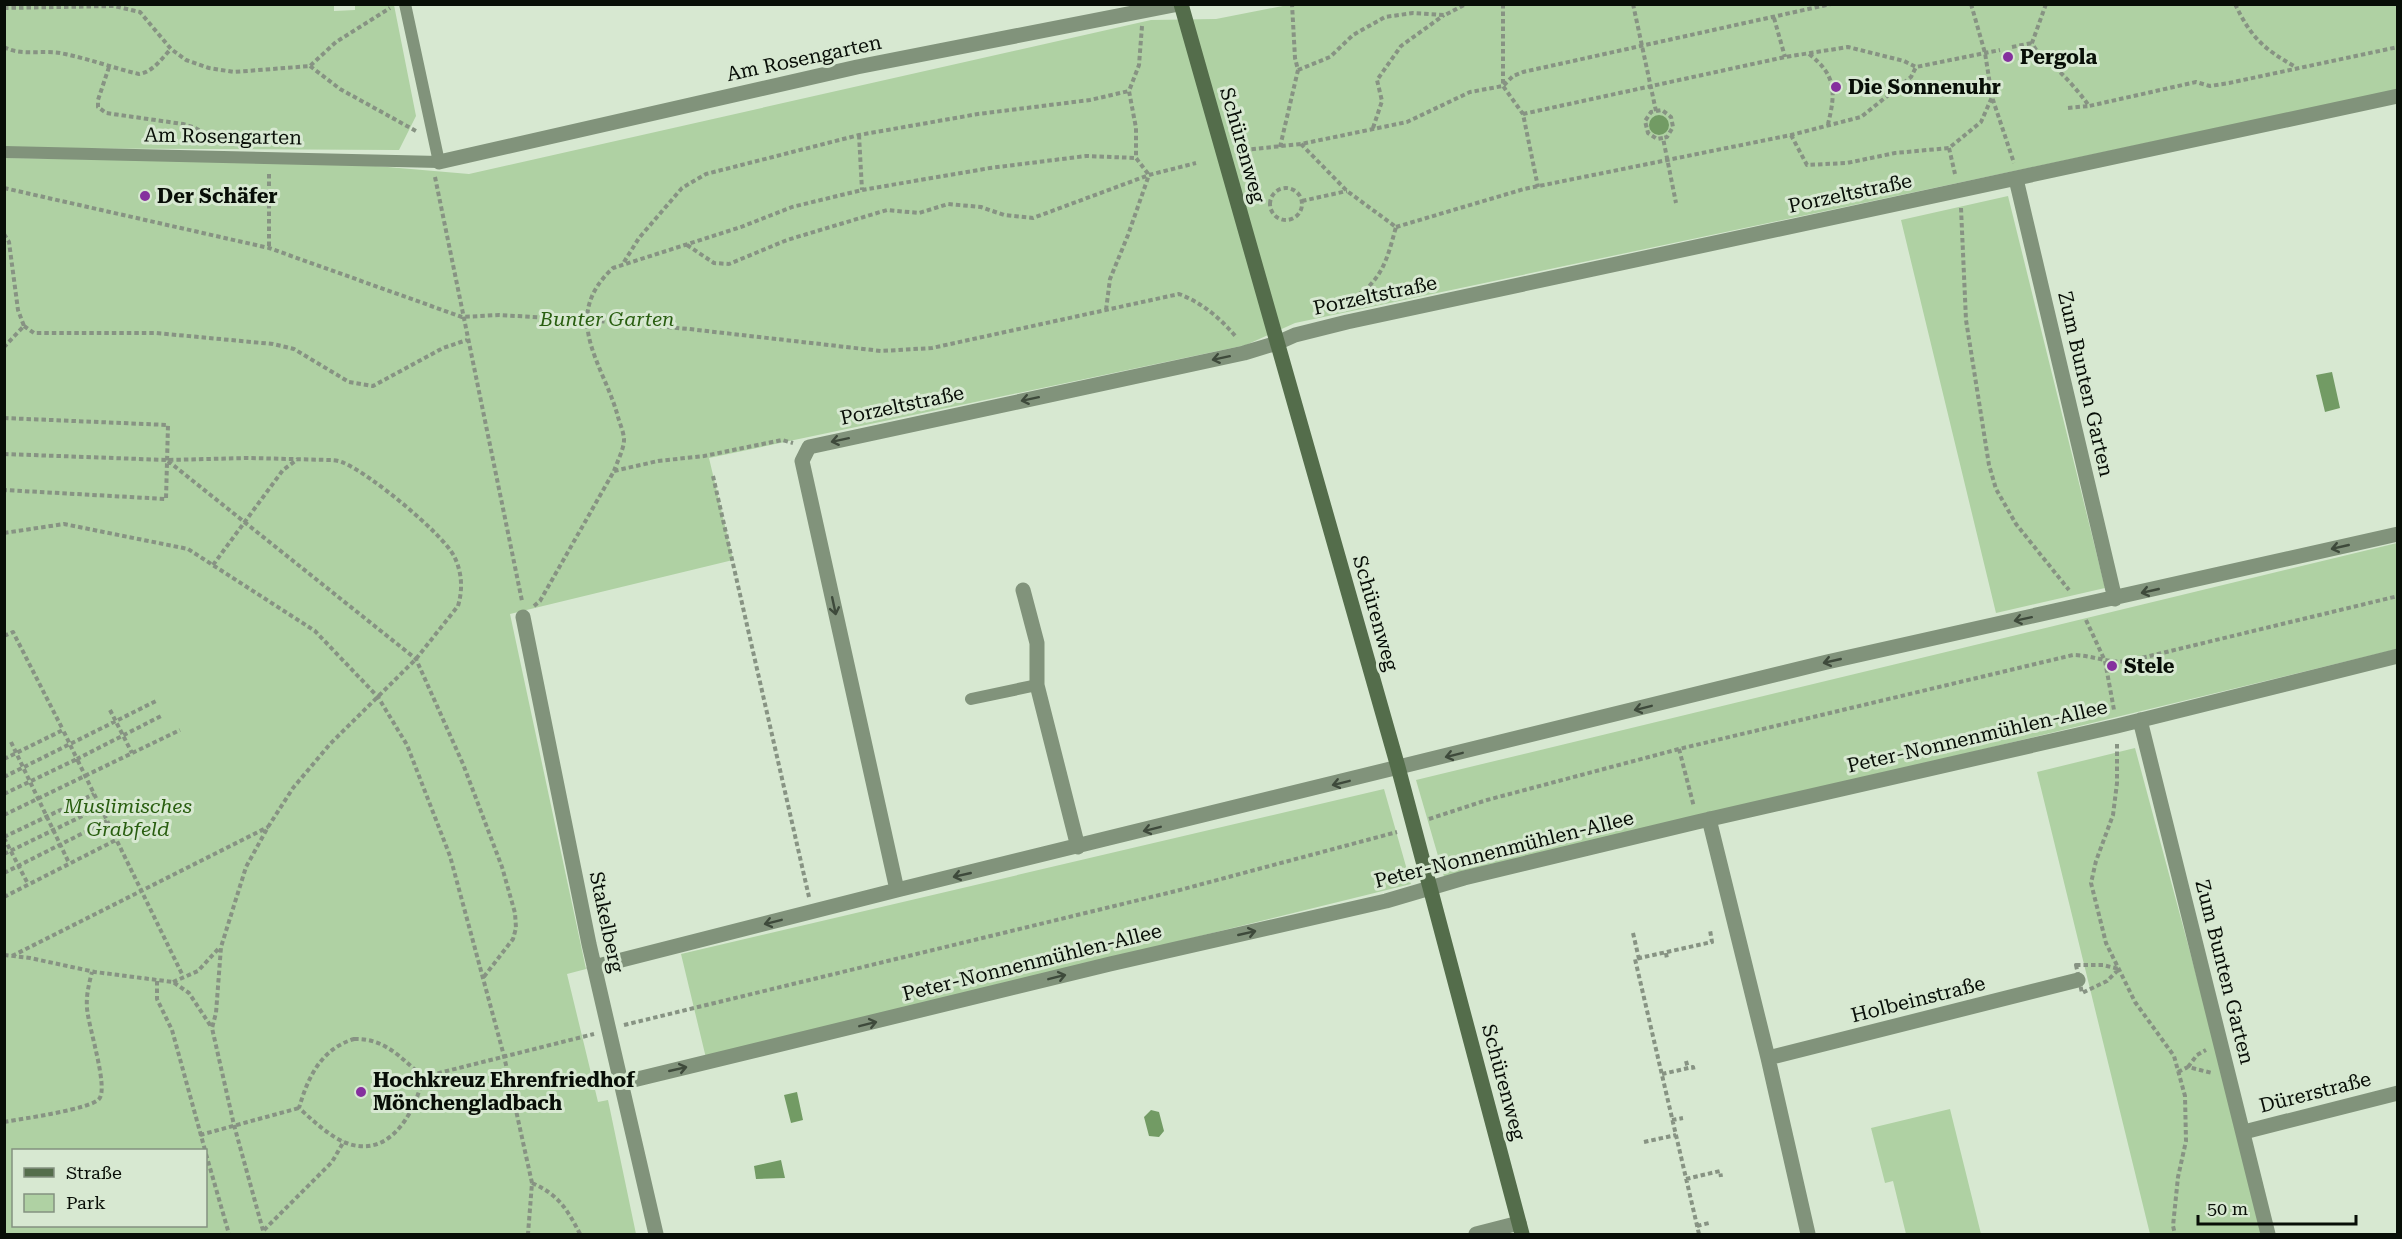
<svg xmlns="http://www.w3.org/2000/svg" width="2402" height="1239" viewBox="0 0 2402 1239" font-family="'Roboto Serif',serif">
  <rect width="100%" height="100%" fill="#d7e8d1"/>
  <path fill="#afd1a3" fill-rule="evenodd" d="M 334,4 L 334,11 L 355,10 L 355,5 L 394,5 L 416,116 L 399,150 L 5,148 L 5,5 Z
    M 1288,5 L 2397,5 L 2397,90 L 1295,323 L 1246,345 L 709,458 L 733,560 L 510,614 L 586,969 L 567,974 L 598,1102 L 608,1100 L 636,1234 L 5,1234 L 5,158 L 341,163 L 469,174 L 1151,20 L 1216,19 ZM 14,1150 L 206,1150 L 206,1226 L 14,1226 Z
    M 2008,196 L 2105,588 L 1996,613 L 1901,220 Z
    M 2397,543 L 2397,649 L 1445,880 L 1416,780 Z
    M 2135,748 L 2266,1234 L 2150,1234 L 2037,772 Z
    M 1384,789 L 1411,884 L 706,1058 L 681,954 Z
    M 1950,1109 L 1981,1234 L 1906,1234 L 1893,1181 L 1885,1183 L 1871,1128 Z"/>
  <path fill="#729b64" d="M1649 125a10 10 0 1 1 20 0a10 10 0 1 1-20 0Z
    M 2332,372 L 2340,408 L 2325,412 L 2316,375 Z
    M 797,1092 L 803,1120 L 791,1123 L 784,1095 Z
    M 1151,1110 L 1159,1112 L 1164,1131 L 1159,1137 L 1149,1136 L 1144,1117 Z
    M 781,1160 L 785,1178 L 756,1179 L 754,1166 Z"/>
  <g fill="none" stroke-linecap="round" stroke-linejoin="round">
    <path stroke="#879383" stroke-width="4" stroke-dasharray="4.5 3" stroke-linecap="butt" d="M 1503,4 L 1503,86 L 1523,114 L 1538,187
      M 1633,4 L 1656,111 L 1651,112 L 1645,121 L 1648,133 L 1657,139 L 1663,138 L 1676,203
      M 1971,4 L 1985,53 L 1992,97 L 2014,163
      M 2046,4 L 2032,43 C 2038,55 2048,61 2058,70 C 2069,81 2080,93 2089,106 L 2196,82 L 2210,86 L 2229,83 L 2398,47
      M 2235,4 C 2251,37 2263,49 2296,67
      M 4,8 L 114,6 L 140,12 L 171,49 L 186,60 L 209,68 L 234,72 L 310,66 L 336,42 L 390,8
      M 1774,18 L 1785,57
      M 1142,26 L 1139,65 L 1129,91 L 1136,128 L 1136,158 L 1149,175
      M 4,47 C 20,56 42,50 60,53 C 87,58 113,68 139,74 C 153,72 161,59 171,49
      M 2012,47 L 2032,43
      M 1809,54 C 1836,75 1836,92 1828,124
      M 310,66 L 340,89 L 416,131
      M 109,67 L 98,100 L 98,107 L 106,113 L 183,124 L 193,127 L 220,141
      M 1298,70 L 1330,57 L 1353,35 L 1385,17 L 1413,13 L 1445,15 L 1466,4
      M 2068,108 L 2089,106
      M 1656,111 L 1662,110 L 1671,117 L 1673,127 L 1667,137 L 1663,138
      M 1523,114 L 1785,57 L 1848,47 L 1904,61 L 1916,67 L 2000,50
      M 1373,128 L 1382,101 L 1377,80 L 1401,46 L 1444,15
      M 859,135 L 862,190
      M 1791,135 L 1807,165 L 1847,163 L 1895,153 L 1949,148 L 1981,122 L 1992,97
      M 1301,144 L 1347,191 L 1396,227 C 1390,248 1386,268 1371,284 C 1365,292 1356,294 1351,303
      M 1280,147 L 1298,70 L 1295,58 L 1292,4
      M 1949,148 L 1955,174
      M 1244,150 L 1301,144 L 1407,122 L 1470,92 L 1503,86 L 1513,76 L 1523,72 L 1831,4
      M 269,174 L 269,248
      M 435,177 L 522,601
      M1270 204a16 16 0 1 1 32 0a16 16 0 1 1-32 0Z
      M 4,188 L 269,248 L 462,317 L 499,315 L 586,320 L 689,329 L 881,351 L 932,348 L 1179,294 C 1203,303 1221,319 1237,338
      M 1302,201 L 1347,191
      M 1961,208 L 1966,320 L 1989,465 L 1996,489 L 2016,524 L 2069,590
      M 1396,227 L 1524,189 L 1791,135 L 1861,117 L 1911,77 L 1916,67
      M 4,234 L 9,242 L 18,310 L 24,326 L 4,347
      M 687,245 L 714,263 L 729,264 L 787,240 L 887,210 L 919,213 L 948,204 L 981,207 L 1004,215 L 1033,218 L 1149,175 L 1196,163
      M 624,262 L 639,238 L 682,188 L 706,174 L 859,135 L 978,114 L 1090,100 L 1129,91
      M 1106,310 L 1110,279 L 1128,235 L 1149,175
      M 24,326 L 34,333 L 156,333 L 273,344 L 294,349 L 349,382 L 373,386 L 443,348 L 467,340
      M 4,418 L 168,425 L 166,499 L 4,490
      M 4,454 L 167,460 L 248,458 L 331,460 C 335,460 340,461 344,463 C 370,474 441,532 454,556 C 462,572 463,589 458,606 L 416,659 L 330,744 L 293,788 L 268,827 L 246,867 L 221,947 L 216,1013 L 212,1028 L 234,1125 L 264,1234
      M 168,461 L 416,659 L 463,764 L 502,867 L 515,913 L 516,928 L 513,939 L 483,978
      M 614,471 C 617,462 624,449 624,440 C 624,433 620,424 618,417 C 604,364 559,318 613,268 L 741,227 L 792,207 L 862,190 L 990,168 L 1086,156 L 1136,158
      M 713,476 L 809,897
      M 4,533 L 64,524 L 188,549 L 315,631 L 378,697 L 407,745 L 450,856 L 504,1056 L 532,1183 L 528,1234
      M 213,565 L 283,470 L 298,459
      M 534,606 L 540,601 L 614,471 L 658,461 L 704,456 L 782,440 L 793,443
      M 2086,620 L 2105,661 L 2114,710
      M 4,636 L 13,632 L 63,730
      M 110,710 L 132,753
      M 11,742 L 69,863
      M 2117,744 L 2117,783 L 2113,815 L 2096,861 L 2091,883 L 2106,943 L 2135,1002 L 2174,1056 L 2185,1096 L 2186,1141 L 2178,1177 L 2173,1226 L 2175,1234
      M 1679,749 L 1694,807
      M 4,759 L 63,730 L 77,759 L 163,715
      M 4,777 L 156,701
      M 4,794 L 77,759 L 183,976
      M 4,815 L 180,730
      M 1429,819 L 1487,800 L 1679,749 L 2073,655 C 2092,655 2109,664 2129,661 L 2398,596
      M 4,837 L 94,794
      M 4,838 L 28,884
      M 4,854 L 101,807
      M 4,873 L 107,821
      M 4,897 L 116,840
      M 1633,933 L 1639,959
      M 1666,953 L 1667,959
      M 4,955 L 30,958 L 95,972 L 173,982 L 189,993 L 212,1028
      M 12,956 L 268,827
      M 2076,965 L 2103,965 L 2119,969 L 2107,981 L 2082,993 Z
      M 157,981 L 157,999 L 172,1030 L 205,1150
      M 173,982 L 198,971 L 220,947
      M 624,1025 L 1176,891 L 1397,832
      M 354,1039 C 385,1038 401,1058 423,1077 C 414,1118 384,1166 336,1138 C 323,1130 311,1119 299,1108 C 308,1077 321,1049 354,1039 Z
      M 1686,1061 L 1688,1068
      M 2188,1067 L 2197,1055 L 2206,1050
      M 2178,1072 L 2188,1067 L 2212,1073
      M 1662,1074 L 1693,1067 L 1694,1072
      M 423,1077 L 594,1034
      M 1672,1120 L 1683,1118
      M 4,1122 C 21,1119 91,1109 99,1099 C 109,1088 88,1026 87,1008 C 86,995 89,984 92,972
      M 200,1135 L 299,1108
      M 1644,1142 L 1676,1135
      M 206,1154 L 229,1234
      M 1686,1179 L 1720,1171 L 1721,1177
      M 532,1183 C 559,1195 567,1209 580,1234
      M 1697,1226 L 1709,1223
      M 264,1230 L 332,1162 L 344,1141
      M 1699,1234 L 1635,959 L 1712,942 L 1710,930"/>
    <path stroke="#81937b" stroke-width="12" d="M 4,152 L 439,162 L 405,4
      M 971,699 L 1037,685"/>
    <path stroke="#81937b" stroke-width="15" d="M 439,162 L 857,67 L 1179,4
      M 2016,179 L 2115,599
      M 1023,590 L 1037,643 L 1037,685 L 1078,847
      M 523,617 L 589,944 L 656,1234
      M 2140,720 L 2268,1234
      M 1709,819 L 1768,1058 L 1808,1234
      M 897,890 L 802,461 L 809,447 L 1244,353 L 1277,343 L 1295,335 L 1347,322 L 2398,96
      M 594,967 L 897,890 L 1827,662 L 2398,534
      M 1768,1058 L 2078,980
      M 621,1083 L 1110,964 L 1386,901 L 1464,878 L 1697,822 L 2117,726 L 2398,656
      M 2244,1132 L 2398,1093
      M 1476,1234 L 1519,1223"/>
    <path stroke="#546d4b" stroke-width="15" d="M 1181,4 L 1398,767 L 1522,1234"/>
  </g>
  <defs><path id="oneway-shaft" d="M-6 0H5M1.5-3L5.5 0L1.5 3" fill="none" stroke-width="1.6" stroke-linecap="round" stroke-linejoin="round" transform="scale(1.5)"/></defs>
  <g stroke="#3e4a3b">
    <use href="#oneway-shaft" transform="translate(1221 358) rotate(168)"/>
    <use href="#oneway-shaft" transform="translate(1030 399) rotate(168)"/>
    <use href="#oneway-shaft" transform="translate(840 440) rotate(168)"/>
    <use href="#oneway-shaft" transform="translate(2340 547) rotate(167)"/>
    <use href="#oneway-shaft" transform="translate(2150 591) rotate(167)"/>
    <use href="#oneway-shaft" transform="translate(834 606) rotate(78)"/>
    <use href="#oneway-shaft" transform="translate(2023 619) rotate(168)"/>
    <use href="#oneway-shaft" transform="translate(1832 661) rotate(167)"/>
    <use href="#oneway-shaft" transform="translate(1643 708) rotate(166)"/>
    <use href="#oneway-shaft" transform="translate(1454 755) rotate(166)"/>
    <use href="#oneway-shaft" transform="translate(1341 783) rotate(166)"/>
    <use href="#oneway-shaft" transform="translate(1152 829) rotate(166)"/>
    <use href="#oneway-shaft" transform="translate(962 875) rotate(167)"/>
    <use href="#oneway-shaft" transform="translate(773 922) rotate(166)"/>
    <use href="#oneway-shaft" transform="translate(1247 933) rotate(-13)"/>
    <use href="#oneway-shaft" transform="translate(1057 977) rotate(-14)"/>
    <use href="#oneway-shaft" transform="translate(868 1024) rotate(-14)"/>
    <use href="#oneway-shaft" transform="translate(678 1069) rotate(-13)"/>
  </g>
  <g fill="#85309e" stroke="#d7e8d1" stroke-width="2">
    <circle cx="2008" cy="57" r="6"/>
    <circle cx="1836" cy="87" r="6"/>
    <circle cx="145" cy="196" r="6"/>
    <circle cx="2112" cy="666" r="6"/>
    <circle cx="361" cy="1092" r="6"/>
  </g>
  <g text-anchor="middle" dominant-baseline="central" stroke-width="6" stroke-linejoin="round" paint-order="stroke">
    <g font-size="20" font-weight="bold" fill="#080e07" stroke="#d7e8d1" text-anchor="start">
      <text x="2020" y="57">Pergola</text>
      <text x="1848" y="87">Die Sonnenuhr</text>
      <text x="157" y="196">Der Schäfer</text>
      <text x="2124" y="666">Stele</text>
      <text x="373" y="1080">Hochkreuz Ehrenfriedhof<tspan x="373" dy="23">Mönchengladbach</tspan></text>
    </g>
    <g font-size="20" fill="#080e07" stroke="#d7e8d1">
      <text transform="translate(804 58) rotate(-12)">Am Rosengarten</text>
      <text transform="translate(223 136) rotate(1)">Am Rosengarten</text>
      <text transform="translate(1243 145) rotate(74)">Schürenweg</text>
      <text transform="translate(1850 193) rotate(-12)">Porzeltstraße</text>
      <text transform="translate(1375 295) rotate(-12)">Porzeltstraße</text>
      <text transform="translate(2086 384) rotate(77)">Zum Bunten Garten</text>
      <text transform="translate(902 405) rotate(-12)">Porzeltstraße</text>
      <text transform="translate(1376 613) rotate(74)">Schürenweg</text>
      <text transform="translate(1977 736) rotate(-13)">Peter-Nonnenmühlen-Allee</text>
      <text transform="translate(1504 849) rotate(-14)">Peter-Nonnenmühlen-Allee</text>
      <text transform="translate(607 922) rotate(78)">Stakelberg</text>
      <text transform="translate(1032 962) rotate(-14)">Peter-Nonnenmühlen-Allee</text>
      <text transform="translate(2225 972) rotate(76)">Zum Bunten Garten</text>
      <text transform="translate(1918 999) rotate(-14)">Holbeinstraße</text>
      <text transform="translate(1504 1082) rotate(75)">Schürenweg</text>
      <text transform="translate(2315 1092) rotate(-14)">Dürerstraße</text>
    </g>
    <g font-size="20" font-style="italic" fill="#295e10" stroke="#d7e8d1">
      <text x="607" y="319">Bunter Garten</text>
      <text x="128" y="806">Muslimisches<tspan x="128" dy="23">Grabfeld</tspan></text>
    </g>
  </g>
  <rect width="2402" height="1239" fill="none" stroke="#080e07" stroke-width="12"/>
  <rect x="12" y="1149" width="195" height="78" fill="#d7e8d1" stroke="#849180" stroke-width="1.5"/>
  <rect x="24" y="1168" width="30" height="9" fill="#546d4b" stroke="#849180" stroke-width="1.5"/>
  <text x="66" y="1179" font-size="18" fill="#080e07">Straße</text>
  <rect x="24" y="1194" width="30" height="18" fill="#afd1a3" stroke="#849180" stroke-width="1.5"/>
  <text x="66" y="1209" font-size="18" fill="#080e07">Park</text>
  <path d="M2198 1215v9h158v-9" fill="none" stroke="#080e07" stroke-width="3"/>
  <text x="2207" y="1215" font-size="18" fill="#080e07" stroke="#d7e8d1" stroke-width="4.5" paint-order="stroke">50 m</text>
</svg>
